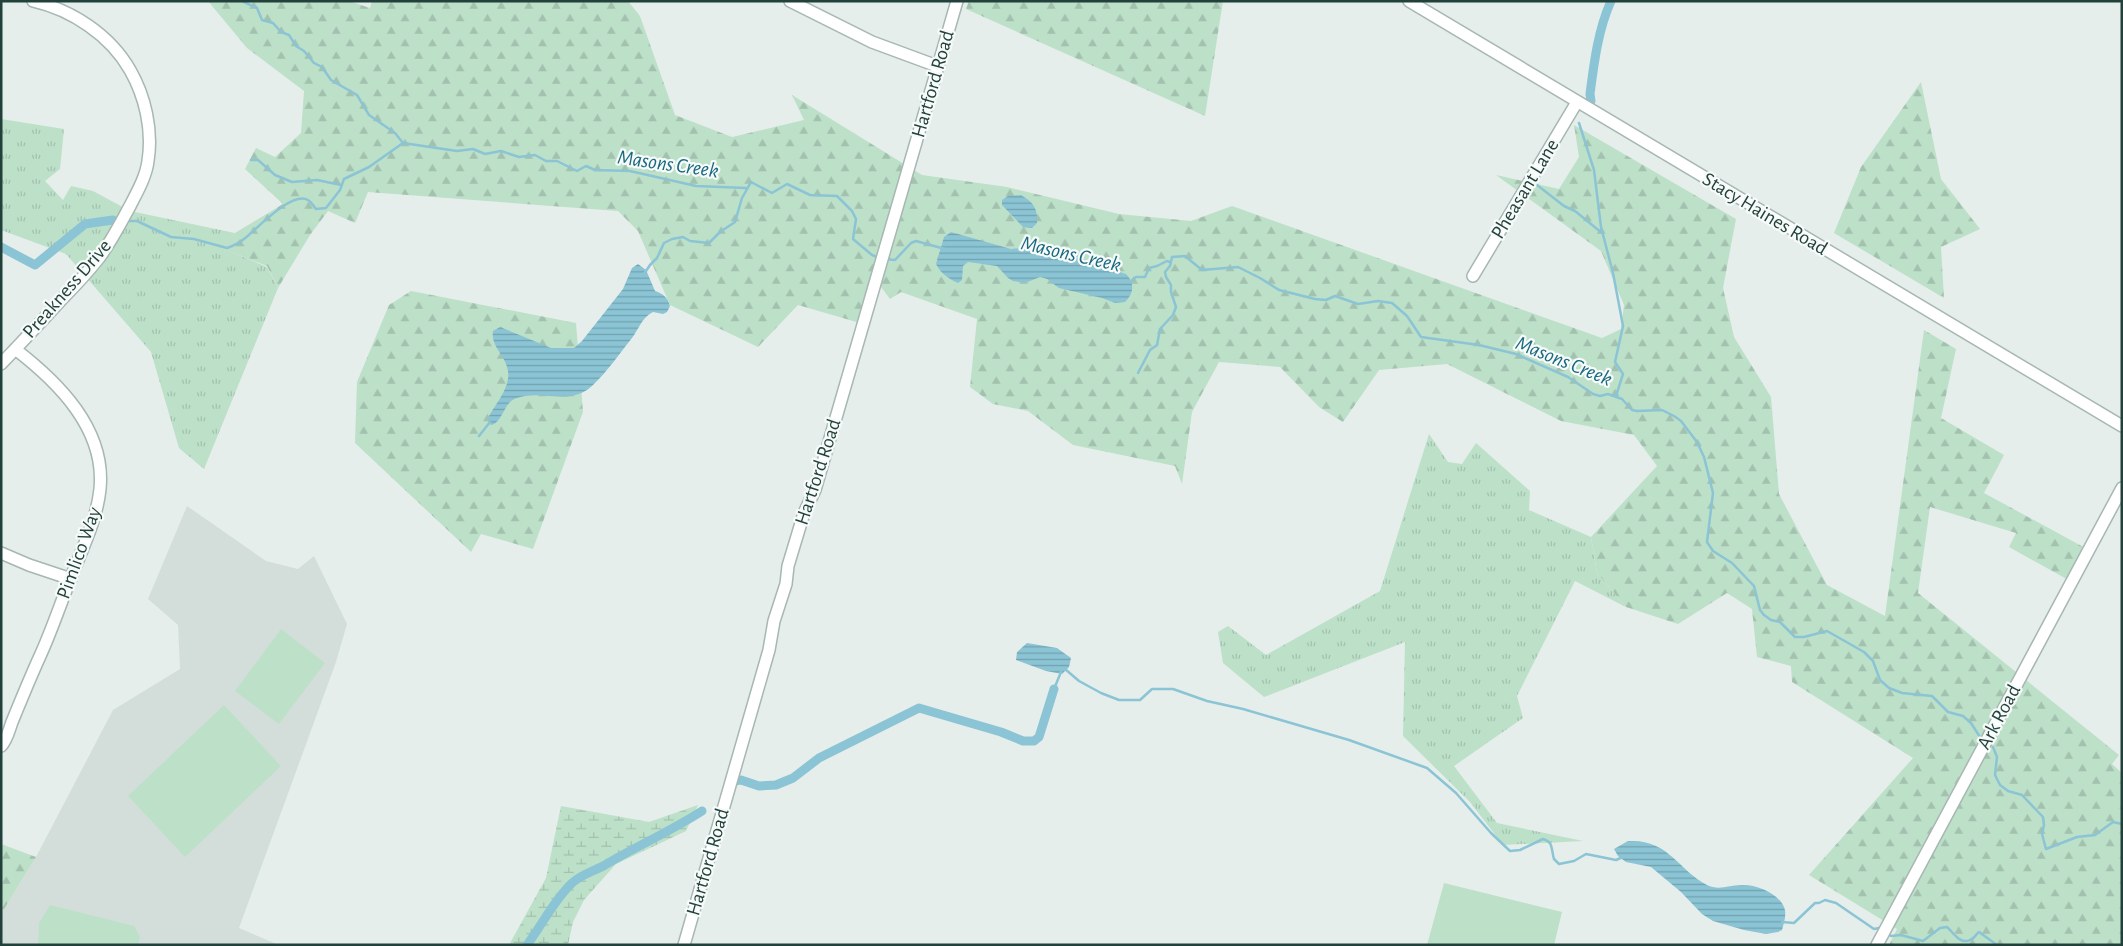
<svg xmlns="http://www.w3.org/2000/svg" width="2123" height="946" viewBox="0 0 2123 946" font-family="'Alegreya Sans',sans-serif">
  <defs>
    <pattern id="grass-tufts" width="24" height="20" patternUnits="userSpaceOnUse" patternTransform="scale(1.25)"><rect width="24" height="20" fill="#bde0c9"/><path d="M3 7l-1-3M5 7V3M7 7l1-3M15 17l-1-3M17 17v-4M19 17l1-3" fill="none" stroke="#a2c1ae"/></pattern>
    <pattern id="forest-firs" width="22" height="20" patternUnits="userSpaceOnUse" patternTransform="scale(1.25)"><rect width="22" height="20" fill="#bde0c9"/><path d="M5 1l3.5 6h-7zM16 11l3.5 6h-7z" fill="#a2c1ae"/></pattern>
    <pattern id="wetland-marsh" width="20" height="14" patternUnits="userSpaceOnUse" patternTransform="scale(1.25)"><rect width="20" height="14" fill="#bde0c9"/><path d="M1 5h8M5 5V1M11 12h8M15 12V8" fill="none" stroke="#a2c1ae"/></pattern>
    <pattern id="water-rules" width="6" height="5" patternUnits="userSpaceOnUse" patternTransform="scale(1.25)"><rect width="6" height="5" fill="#8bc4d5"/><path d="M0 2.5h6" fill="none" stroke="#71a1ae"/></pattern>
  </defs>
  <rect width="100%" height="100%" fill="#e5eeeb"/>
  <path fill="#d3deda" d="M 187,506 L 266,561 L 298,569 L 314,556 L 347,624 L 336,662 L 239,928 L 279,945 L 1,945 L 1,914 L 36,857 L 113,710 L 180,669 L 178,625 L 148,599 Z"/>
  <path fill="url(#grass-tufts)" d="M 1,119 L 64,129 L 60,169 L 45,181 L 63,200 L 71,186 L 93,191 L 130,211 L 235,233 L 222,248 L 267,267 L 278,288 L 204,469 L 179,448 L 151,352 L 66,254 L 1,230 Z
    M 1429,434 L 1448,462 L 1462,464 L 1476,443 L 1530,491 L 1529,510 L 1591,537 L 1597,573 L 1626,607 L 1575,581 L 1517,696 L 1523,718 L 1454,766 L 1497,823 L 1583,841 L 1503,845 L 1470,802 L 1403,736 L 1405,642 L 1264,697 L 1223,663 L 1218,632 L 1228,626 L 1266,655 L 1380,591 Z"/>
  <path fill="url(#forest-firs)" d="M 208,1 L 349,1 L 370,8 L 372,1 L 628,1 L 640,16 L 675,115 L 732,137 L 804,120 L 792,95 L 922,175 L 1007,187 L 1119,214 L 1191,221 L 1232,206 L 1602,338 L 1621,329 L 1624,305 L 1601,251 L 1496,175 L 1559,189 L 1579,157 L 1574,125 L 1736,219 L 1723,288 L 1734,337 L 1771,397 L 1779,494 L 1827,585 L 1885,616 L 1924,330 L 1956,349 L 1941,418 L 2004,455 L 1984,493 L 2089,550 L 2072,582 L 2009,547 L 2016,533 L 1930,507 L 1918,593 L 2119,755 L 2112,764 L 2122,773 L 2122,945 L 1889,945 L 1897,929 L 1809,875 L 1913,758 L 1792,682 L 1791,666 L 1757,657 L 1752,609 L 1727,593 L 1678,624 L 1626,607 L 1597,573 L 1591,537 L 1657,466 L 1634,435 L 1561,421 L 1447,364 L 1379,370 L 1343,422 L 1319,407 L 1280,367 L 1219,362 L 1192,412 L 1182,484 L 1175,466 L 1073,445 L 1028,411 L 993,404 L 970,387 L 977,319 L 901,292 L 890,299 L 873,276 L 860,323 L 798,305 L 758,347 L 670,305 L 638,231 L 618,211 L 368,192 L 355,223 L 328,211 L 310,235 L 278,288 L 267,266 L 221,248 L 235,233 L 283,204 L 245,169 L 256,148 L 275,157 L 301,133 L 304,91 L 247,48 Z
    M 969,1 L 1223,1 L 1205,116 L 966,9 Z
    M 1921,82 L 1941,179 L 1980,229 L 1941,247 L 1944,298 L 1834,233 L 1861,167 Z
    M 411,291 L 576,323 L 583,412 L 533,549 L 481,534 L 471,552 L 355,443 L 357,382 L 389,305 Z
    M 1,844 L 36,857 L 1,914 Z"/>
  <path fill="url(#wetland-marsh)" d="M 698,805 L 686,831 L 616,864 L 584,900 L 573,922 L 568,945 L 509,945 L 546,878 L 561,806 L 649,822 Z"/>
  <path fill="#bde0c9" d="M 281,629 L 325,663 L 279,724 L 235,691 Z
    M 224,705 L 281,766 L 185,857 L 128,796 Z
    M 1444,883 L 1562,912 L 1554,945 L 1427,945 Z
    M 50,905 L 134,926 L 140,937 L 138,945 L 38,945 L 39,923 Z"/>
  <path fill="url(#water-rules)" d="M 1021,195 C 1033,202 1038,208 1037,223 L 1032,228 L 1023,227 L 1002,205 L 1002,200 L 1008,196 Z
    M 951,232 L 1011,249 L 1033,247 L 1071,253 L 1094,265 L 1126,274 C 1135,283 1134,293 1125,302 L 1115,303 L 1102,298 L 1059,288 L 1047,279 L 1040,277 L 1025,283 L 1013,281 L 1008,278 L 997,266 L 968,262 L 963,266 L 962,280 L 958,283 C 949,279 941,274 936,264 L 944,237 Z
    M 638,264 L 646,270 L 655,291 C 663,294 667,296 670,306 L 667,312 L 663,314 L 653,312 C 642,317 639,329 632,338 C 620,353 607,372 593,385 C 571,407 543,389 517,398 C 504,401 504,420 492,425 L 489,424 L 488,418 C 494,406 506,393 508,379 C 511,358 490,349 493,331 L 500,327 L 551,348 L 574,348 L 582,341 L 623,289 L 632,268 Z
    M 1027,643 L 1057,648 L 1071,658 L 1069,667 L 1062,674 L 1046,671 L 1016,660 L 1017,652 Z
    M 1628,841 C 1669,839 1677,869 1707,885 C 1719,891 1729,885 1741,885 C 1756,884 1778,893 1784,907 C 1787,914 1784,923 1782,930 L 1778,932 L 1766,934 L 1744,930 L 1713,921 L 1702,914 L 1681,892 L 1651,867 L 1626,862 L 1618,856 L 1614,849 Z"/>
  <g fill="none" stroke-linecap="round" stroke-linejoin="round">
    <path stroke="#8bc4d5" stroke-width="2.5" d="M 242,1 L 257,8 L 262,20 L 273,23 L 281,32 L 289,35 L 296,46 L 304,51 L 314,63 L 322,67 L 331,80 L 357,95 L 369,115 L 395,133 L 403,143 L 457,151 L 473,149 L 485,154 L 501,151 L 519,157 L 535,155 L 546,161 L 557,161 L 577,171 L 586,166 L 595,170 L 630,171 L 696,186 L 746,188
      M 1579,123 L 1594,170 L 1601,227 L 1613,273 L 1623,326 L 1615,362 L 1623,374 L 1616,396
      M 251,160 L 258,160 L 275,175 L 292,182 L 317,180 L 341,185
      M 1537,185 L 1564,206 L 1575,211 L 1602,233
      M 126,221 L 137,221 L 171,237 L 194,239 L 227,248 C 233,246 239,243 244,239 C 256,230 292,190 308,200 C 312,202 313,206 316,209 L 326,208 L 340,190 L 344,179 L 369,167 L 403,143
      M 885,259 L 895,260 L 911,243 L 916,241 L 945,249
      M 644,274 L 650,265 L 657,258 L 664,243 L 672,239 L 683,237 L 690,241 L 709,243 L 720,232 L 735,222 L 742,198 L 751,182 L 772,193 L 787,184 L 810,195 L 837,196 L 852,211 L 856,219 L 853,239 L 872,255 L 880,258
      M 1130,282 L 1136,277 L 1145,277 L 1149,268 L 1157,266 L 1167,261 L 1170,262
      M 1138,373 L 1150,350 L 1157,345 L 1160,329 L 1173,315 L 1176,307 L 1171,292 L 1171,285 L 1166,277 L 1165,272 L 1170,266 L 1172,257 L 1185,256 L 1202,270 L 1238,267 L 1260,278 L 1279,290 L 1315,299 L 1326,300 L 1335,296 L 1358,304 L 1378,301 L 1392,303 L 1407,316 L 1421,337 L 1479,345 L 1516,354 L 1568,377 L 1593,394 L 1600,396 L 1608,394 L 1622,399 L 1632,410 L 1637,411 L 1662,410 L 1674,416 L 1681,421 L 1697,442 L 1704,457 L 1713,493 L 1707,542 L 1713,551 L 1732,563 L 1754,586 L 1760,610 L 1764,615 L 1771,620 L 1780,622 L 1795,637 L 1804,637 L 1827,631 L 1864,652 L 1873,661 L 1880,680 L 1889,688 L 1902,693 L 1932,696 L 1948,712 L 1963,716 L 1971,723 L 1980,737
      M 479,436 L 490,422
      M 1065,669 L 1079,681 L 1101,693 L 1119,700 L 1140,700 L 1152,689 L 1173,689 L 1207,701 L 1243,709 L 1349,740 L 1427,768 L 1456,793 L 1491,833 L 1510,851 L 1520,850 L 1543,839 C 1554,842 1551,850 1554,859 L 1559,864 L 1574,861 L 1586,854 L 1616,860 L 1623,857
      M 1054,689 L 1061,672
      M 1993,747 L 1997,757 L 1995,775 L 2000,785 L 2008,791 L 2022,795 L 2043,817 L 2044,825 L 2042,834 L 2046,849 L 2077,837 L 2095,835 L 2113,822 L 2122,824
      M 1782,922 L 1794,923 L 1815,903 L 1819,903 L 1825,900 L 1836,903 L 1874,929 L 1879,928
      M 1888,934 L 1891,936 L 1901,935 L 1923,941 L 1940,928 L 1947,927 C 1953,932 1960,945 1970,940 C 1974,939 1976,934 1979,932 L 1997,945"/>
    <path stroke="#8bc4d5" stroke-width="9" d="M 1591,101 L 1590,94 C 1594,63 1598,30 1611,1
      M 1,247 L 35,265 L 85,224 L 113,220
      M 733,781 L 741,780 L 759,786 L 776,785 L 793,778 L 819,758 L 919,708 L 1001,732 L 1023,741 L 1034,741 L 1039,737 L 1054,689
      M 527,945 C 542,925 554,900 572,883 C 582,874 594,871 605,865 C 637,846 671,831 702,811"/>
    <defs>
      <path id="minor" d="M 790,1 L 872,42 L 937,66
        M 1409,1 L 2122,426
        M 1473,276 L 1577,102
        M 1,364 C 21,343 41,322 61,300 C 74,287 87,273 99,258 C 111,242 120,224 130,206 C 137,192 146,177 148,161 C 153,130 145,96 130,70 C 110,35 72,10 33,1
        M 1,553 L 29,565 L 71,579
        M 1,746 C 7,740 9,730 12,722 C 21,700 30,678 40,656 C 52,630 61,602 72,575 C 83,547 97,519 100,489 C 106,429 58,382 15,349
        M 684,945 L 769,650 L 774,621 L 786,584 L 788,566 L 804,513 L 815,490 L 957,1
        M 1877,945 L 2122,488"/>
    </defs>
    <use href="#minor" stroke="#a7b7b3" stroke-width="14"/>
    <use href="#minor" stroke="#fff" stroke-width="11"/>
  </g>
  <g text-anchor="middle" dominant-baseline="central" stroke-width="4.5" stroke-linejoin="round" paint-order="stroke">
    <g font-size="20" fill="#23413b" stroke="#f6faf8">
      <text transform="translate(933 84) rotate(-74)">Hartford Road</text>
      <text transform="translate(1525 189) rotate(-59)">Pheasant Lane</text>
      <text transform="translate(1765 214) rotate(31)">Stacy Haines Road</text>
      <text transform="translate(67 289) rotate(-49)">Preakness Drive</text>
      <text transform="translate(818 472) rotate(-72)">Hartford Road</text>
      <text transform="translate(79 553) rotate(-70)">Pimlico Way</text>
      <text transform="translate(1999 717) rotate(-62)">Ark Road</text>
      <text transform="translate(708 862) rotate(-74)">Hartford Road</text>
    </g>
    <g font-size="21" font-style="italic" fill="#1a6880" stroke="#f6faf8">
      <text transform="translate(668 164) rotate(8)">Masons Creek</text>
      <text transform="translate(1071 254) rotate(13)">Masons Creek</text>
      <text transform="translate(1564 361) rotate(22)">Masons Creek</text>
    </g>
  </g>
  <rect width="2123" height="946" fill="none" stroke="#23413b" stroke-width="5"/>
</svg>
